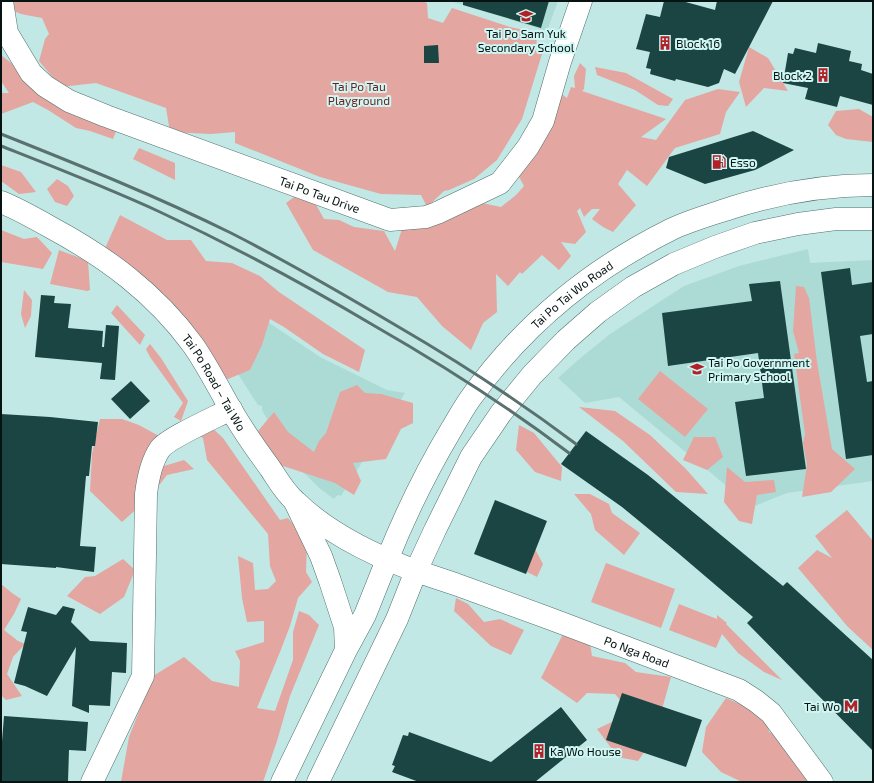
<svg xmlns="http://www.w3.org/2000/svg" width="874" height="783" viewBox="0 0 874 783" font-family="'Exo 2',sans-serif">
  <rect width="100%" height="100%" fill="#c2e8e5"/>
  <path fill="#acdbd6" d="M 450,1 L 558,1 L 547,31 Z
    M 808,249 L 810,263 L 873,260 L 873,481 L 787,493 L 752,507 L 619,397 L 585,403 L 558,378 L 578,360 L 610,334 L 684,286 L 739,266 Z
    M 268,322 L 320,357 L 387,390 L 405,393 L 341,496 L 338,495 L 334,499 L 319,488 L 303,472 L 272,428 L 262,410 L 262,406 L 258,405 L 238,374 Z"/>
  <path fill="#e3a6a1" d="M 7,1 L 422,1 L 427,3 L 428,18 L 443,23 L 452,8 L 510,27 L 537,33 L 536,51 L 542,54 L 522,119 L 497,160 L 474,179 L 449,190 L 444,191 L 427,207 L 421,195 L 381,194 L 320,177 L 235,143 L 235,132 L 211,134 L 170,132 L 166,108 L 96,83 L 61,87 L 39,61 L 45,39 L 49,34 L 42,18 L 21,14 L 9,9 Z
    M 749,47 L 768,58 L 788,91 L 764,88 L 746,107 L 739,82 Z
    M 1,55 L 15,66 L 118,126 L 113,139 L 90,131 L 76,128 L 48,110 L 33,102 L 1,114 L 1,93 L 9,93 L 1,81 Z
    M 580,63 L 586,69 L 584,89 L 582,91 L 666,119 L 641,137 L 656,140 L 685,100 L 718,89 L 740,92 L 726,112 L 720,134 L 675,148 L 647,186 L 627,170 L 618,184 L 636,205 L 613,232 L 603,227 L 592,219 L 600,209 L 592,209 L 584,217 L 580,208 L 577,211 L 586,232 L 575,244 L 561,242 L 571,256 L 559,270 L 542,255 L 522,274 L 520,272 L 508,286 L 496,274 L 497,312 L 483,323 L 471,350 L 442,326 L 417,297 L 388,292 L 313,250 L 286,203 L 297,195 L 315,203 L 324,219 L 339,220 L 354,227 L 384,231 L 395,251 L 402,229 L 477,202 L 501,207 L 516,195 L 524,186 L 517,173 L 555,89 L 567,98 L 571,87 L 575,88 L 574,76 Z
    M 595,67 L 626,73 L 673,99 L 668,106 L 658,105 L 635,90 L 597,75 Z
    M 859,109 L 873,117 L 873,142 L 846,139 L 836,135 L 828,125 L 836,111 Z
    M 139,148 L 175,163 L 175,180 L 133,159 Z
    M 1,165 L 21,172 L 36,192 L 19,194 L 1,181 Z
    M 57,179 L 68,186 L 74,196 L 67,206 L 55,202 L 47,189 Z
    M 120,215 L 167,240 L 191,240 L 206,261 L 232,263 L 260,276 L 279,292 L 365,350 L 359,372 L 323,354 L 284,327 L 270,319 L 262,345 L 250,370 L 228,379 L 201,379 L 193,359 L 103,253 Z
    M 1,230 L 24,239 L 37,237 L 52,253 L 43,269 L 1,262 Z
    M 59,250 L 88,261 L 90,290 L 87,291 L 50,284 Z
    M 796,286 L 804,287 L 809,298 L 817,362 L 832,449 L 855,469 L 831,492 L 802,497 L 807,465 L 803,443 L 805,434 L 794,354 L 799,353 L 793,331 Z
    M 24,290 L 32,300 L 31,316 L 25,328 L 21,314 Z
    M 117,305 L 145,335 L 140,345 L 111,313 Z
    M 150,344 L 161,358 L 188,401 L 181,421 L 174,417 L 183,403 L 150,357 L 146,349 Z
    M 660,371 L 708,409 L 685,437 L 638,399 Z
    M 357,385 L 365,393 L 381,394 L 413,403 L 413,423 L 401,429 L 386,459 L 353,463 L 361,481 L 354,495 L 335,483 L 280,465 L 258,431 L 274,412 L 288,432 L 314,452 L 319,441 L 326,433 L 340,392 Z
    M 579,407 L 615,411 L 650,435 L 686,469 L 708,494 L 676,492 L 623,441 Z
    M 100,419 L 122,419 L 139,425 L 159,436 L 148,457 L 164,466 L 184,460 L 194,469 L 167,475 L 150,497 L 122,522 L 90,491 L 92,454 Z
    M 209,425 L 223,438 L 280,520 L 288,518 L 307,541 L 306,572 L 312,582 L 298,598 L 290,626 L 280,652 L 257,708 L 275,711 L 293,660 L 293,632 L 299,611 L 309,615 L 319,625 L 290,696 L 277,741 L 263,782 L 121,782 L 129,737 L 153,676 L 184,657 L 212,681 L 239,687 L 240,661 L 235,651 L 264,642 L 264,621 L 247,622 L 242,598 L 238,556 L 253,563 L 255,590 L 268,589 L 276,581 L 270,566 L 268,534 L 207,460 L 203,438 L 192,433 Z
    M 519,425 L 534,433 L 562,467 L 561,481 L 535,472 L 516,450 Z
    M 694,437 L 715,437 L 723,457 L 707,470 L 683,460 Z
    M 727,467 L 745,482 L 774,480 L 776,492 L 757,495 L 752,524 L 739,521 L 724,502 Z
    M 574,494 L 590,494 L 609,504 L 612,513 L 640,533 L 624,555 L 595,530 L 591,514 Z
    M 847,510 L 873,541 L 873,650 L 848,627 L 798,568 L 817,550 L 832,558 L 815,536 Z
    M 535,549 L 543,564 L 537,577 L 525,571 Z
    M 123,559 L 135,570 L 124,597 L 100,614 L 67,596 L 85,577 L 95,576 Z
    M 606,563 L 675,589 L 661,628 L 591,602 Z
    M 1,584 L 12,593 L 21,599 L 14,614 L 4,630 L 18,641 L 25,644 L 13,657 L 7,674 L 22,696 L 6,700 L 1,695 Z
    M 456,598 L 468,604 L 484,622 L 500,619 L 524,630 L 511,655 L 491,646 L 454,611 Z
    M 679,604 L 717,619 L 717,615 L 727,623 L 726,624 L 782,680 L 764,672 L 738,653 L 722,634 L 716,648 L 669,630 Z
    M 568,624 L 588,630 L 592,656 L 625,663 L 636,672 L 671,677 L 654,738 L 638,761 L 618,757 L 597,729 L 631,713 L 615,694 L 587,693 L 577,703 L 541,678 Z
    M 726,698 L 767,716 L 769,732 L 790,741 L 807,782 L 742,782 L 721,772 L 702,752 L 706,727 Z"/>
  <path fill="#1a4542" d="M 463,1 L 549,1 L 541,28 L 463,5 Z
    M 664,1 L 682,1 L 715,10 L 717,1 L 773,1 L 735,74 L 724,69 L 719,83 L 708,87 L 676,79 L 675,81 L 650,74 L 651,69 L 646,68 L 650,52 L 636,49 L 639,39 L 646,14 L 660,17 Z
    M 818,43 L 851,51 L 849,61 L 862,64 L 861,70 L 873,74 L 873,105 L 840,96 L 837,107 L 805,99 L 808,88 L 783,83 L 788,53 L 793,54 L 795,48 L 816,53 Z
    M 438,45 L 439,63 L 424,63 L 424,46 Z
    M 753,131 L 794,150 L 755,170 L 705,184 L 666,168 L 669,157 Z
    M 850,268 L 852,285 L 873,282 L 873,334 L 860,336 L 867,382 L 873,381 L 873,455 L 846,459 L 821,272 Z
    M 780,281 L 806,469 L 746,476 L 735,402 L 764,398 L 758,353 L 668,366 L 662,313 L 752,301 L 749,284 Z
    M 41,295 L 55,296 L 54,303 L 71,304 L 68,328 L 103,331 L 102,347 L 104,347 L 106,325 L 119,326 L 115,380 L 100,379 L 102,363 L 35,357 Z
    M 131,381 L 150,401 L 130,419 L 111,399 Z
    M 1,414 L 50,417 L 98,422 L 95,446 L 92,446 L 89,476 L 86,476 L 80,546 L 96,547 L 94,572 L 56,567 L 56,568 L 1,564 Z
    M 586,431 L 648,475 L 783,586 L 787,582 L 873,660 L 873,751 L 747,623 L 753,617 L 678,553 L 622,507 L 561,464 Z
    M 495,500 L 547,521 L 526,574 L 474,554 Z
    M 63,606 L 75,609 L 71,622 L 90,641 L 127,643 L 126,673 L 112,672 L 110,706 L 89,705 L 89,713 L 72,706 L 76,647 L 47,696 L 25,686 L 14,683 L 27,632 L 21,631 L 28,607 L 56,615 Z
    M 622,693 L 702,720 L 686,767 L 606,740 Z
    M 561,707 L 587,740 L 535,782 L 419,782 L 392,772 L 395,766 L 392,765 L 403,735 L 408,736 L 409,732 L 491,762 Z
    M 4,716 L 88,722 L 86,751 L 69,750 L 68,782 L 1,782 L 1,754 Z"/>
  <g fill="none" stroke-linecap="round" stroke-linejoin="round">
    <defs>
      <g id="minor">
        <path id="s1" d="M 2,1 L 7,33 L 31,73 L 45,86 L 69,101 L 106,116 L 390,220 L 426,217 L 437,213 L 500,183 L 528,147 L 543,121 L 560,62 L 581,1"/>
        <path d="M 92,782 L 143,676 L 146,494 C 148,478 151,462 160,449 C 168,438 216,417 231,409"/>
      </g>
      <g id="tertiary">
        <path id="s2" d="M 416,571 L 455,584 L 551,619 L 739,690 L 756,701 L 771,713 L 822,782"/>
      </g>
      <g id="secondary">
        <path id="s3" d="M 1,202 C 18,209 34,218 50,227 C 106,257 155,293 193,345 C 207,365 218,387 230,408 C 242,429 256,449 270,468 C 278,480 285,493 296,502 C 329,534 373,555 416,571"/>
      </g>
      <g id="primary">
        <path id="s4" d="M 387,560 C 405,515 426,472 451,430 C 457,420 463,409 470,399 C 522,326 591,269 672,229 C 691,220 713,214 734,207 C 779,193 825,185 873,185"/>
        <path d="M 416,571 L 435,530 L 471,457 L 501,413 L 532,375 L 566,340 L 598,312 L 633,287 L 674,264 L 715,247 L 755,233 L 798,224 L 836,219 L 873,219"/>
      </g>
      <path id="motorway" d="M 295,502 L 321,556 L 330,581 L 345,627 L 346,650
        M 282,782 L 346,650 L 365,615 L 387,560
        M 318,782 L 397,619 L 416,571"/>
    </defs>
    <use href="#minor" stroke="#4e716e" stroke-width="23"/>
    <use href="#tertiary" stroke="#4e716e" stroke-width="23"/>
    <use href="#secondary" stroke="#4e716e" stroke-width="23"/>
    <use href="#primary" stroke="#4e716e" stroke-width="23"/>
    <use href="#motorway" stroke="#4e716e" stroke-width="23"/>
    <use href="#minor" stroke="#fff" stroke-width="22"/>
    <use href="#tertiary" stroke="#fff" stroke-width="22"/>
    <use href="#secondary" stroke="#fff" stroke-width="22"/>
    <use href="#primary" stroke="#fff" stroke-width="22"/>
    <use href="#motorway" stroke="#fff" stroke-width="22"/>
    <path stroke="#59716f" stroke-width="3" d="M 1,134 C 79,165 156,196 231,233 C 288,262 343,294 397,326 C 459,362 519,401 576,444
      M 1,146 C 54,167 108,188 160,212 C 233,246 304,284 373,325 C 441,364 507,406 569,453"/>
  </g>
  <defs>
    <symbol id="school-bare" viewBox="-9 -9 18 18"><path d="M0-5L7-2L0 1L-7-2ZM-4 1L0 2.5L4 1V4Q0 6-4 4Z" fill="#b22029" stroke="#cff6f2" stroke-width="2.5" paint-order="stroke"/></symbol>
    <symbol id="building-bare" viewBox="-9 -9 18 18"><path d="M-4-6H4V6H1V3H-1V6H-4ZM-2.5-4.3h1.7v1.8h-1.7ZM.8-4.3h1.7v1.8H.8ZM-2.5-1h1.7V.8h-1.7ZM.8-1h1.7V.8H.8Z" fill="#b22029" stroke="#cff6f2" stroke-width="2.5" paint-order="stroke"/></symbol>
    <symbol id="fuel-bare" viewBox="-9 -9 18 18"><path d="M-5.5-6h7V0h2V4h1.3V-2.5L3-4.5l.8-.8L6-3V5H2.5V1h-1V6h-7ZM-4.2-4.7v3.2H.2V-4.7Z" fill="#b22029" stroke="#cff6f2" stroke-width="2.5" paint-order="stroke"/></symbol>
    <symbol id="metro-bare" viewBox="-9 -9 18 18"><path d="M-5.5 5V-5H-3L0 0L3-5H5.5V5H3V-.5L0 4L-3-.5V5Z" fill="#b22029" stroke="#cff6f2" stroke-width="2.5" paint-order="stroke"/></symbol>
  </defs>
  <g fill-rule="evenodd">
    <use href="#school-bare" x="516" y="6" width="20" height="20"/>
    <use href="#building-bare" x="655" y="33" width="20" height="20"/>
    <use href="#building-bare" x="813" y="65" width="20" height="20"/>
    <use href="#fuel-bare" x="709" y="152" width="20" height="20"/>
    <use href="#school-bare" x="687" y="359" width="20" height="20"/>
    <use href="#metro-bare" x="841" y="696" width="20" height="20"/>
    <use href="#building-bare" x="529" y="741" width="20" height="20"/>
  </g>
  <g text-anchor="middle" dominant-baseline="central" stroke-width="4" stroke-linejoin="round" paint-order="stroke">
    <g font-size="12" fill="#061312" stroke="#cff6f2" text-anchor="start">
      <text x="526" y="33" text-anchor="middle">Tai Po Sam Yuk<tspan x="526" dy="14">Secondary School</tspan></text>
      <text x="676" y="43">Block 16</text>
      <text x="812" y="75" text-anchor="end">Block 2</text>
      <text x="730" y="162">Esso</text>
      <text x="708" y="362">Tai Po Government<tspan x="708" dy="14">Primary School</tspan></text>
      <text x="840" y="706" text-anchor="end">Tai Wo</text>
      <text x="550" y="751">Ka Wo House</text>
    </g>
    <g font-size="12" fill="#6c1f20" stroke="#cff6f2">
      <text x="359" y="86">Tai Po Tau<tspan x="359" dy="14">Playground</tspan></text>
    </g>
    <g font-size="12" fill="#061312" stroke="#cff6f2">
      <text stroke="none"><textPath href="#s1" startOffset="394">Tai Po Tau Drive</textPath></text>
      <text stroke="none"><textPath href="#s4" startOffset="328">Tai Po Tai Wo Road</textPath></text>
      <text stroke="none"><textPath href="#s3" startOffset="285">Tai Po Road – Tai Wo</textPath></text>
      <text stroke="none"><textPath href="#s2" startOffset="235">Po Nga Road</textPath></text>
    </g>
  </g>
  <rect width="874" height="783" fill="none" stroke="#061312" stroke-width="4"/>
</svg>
